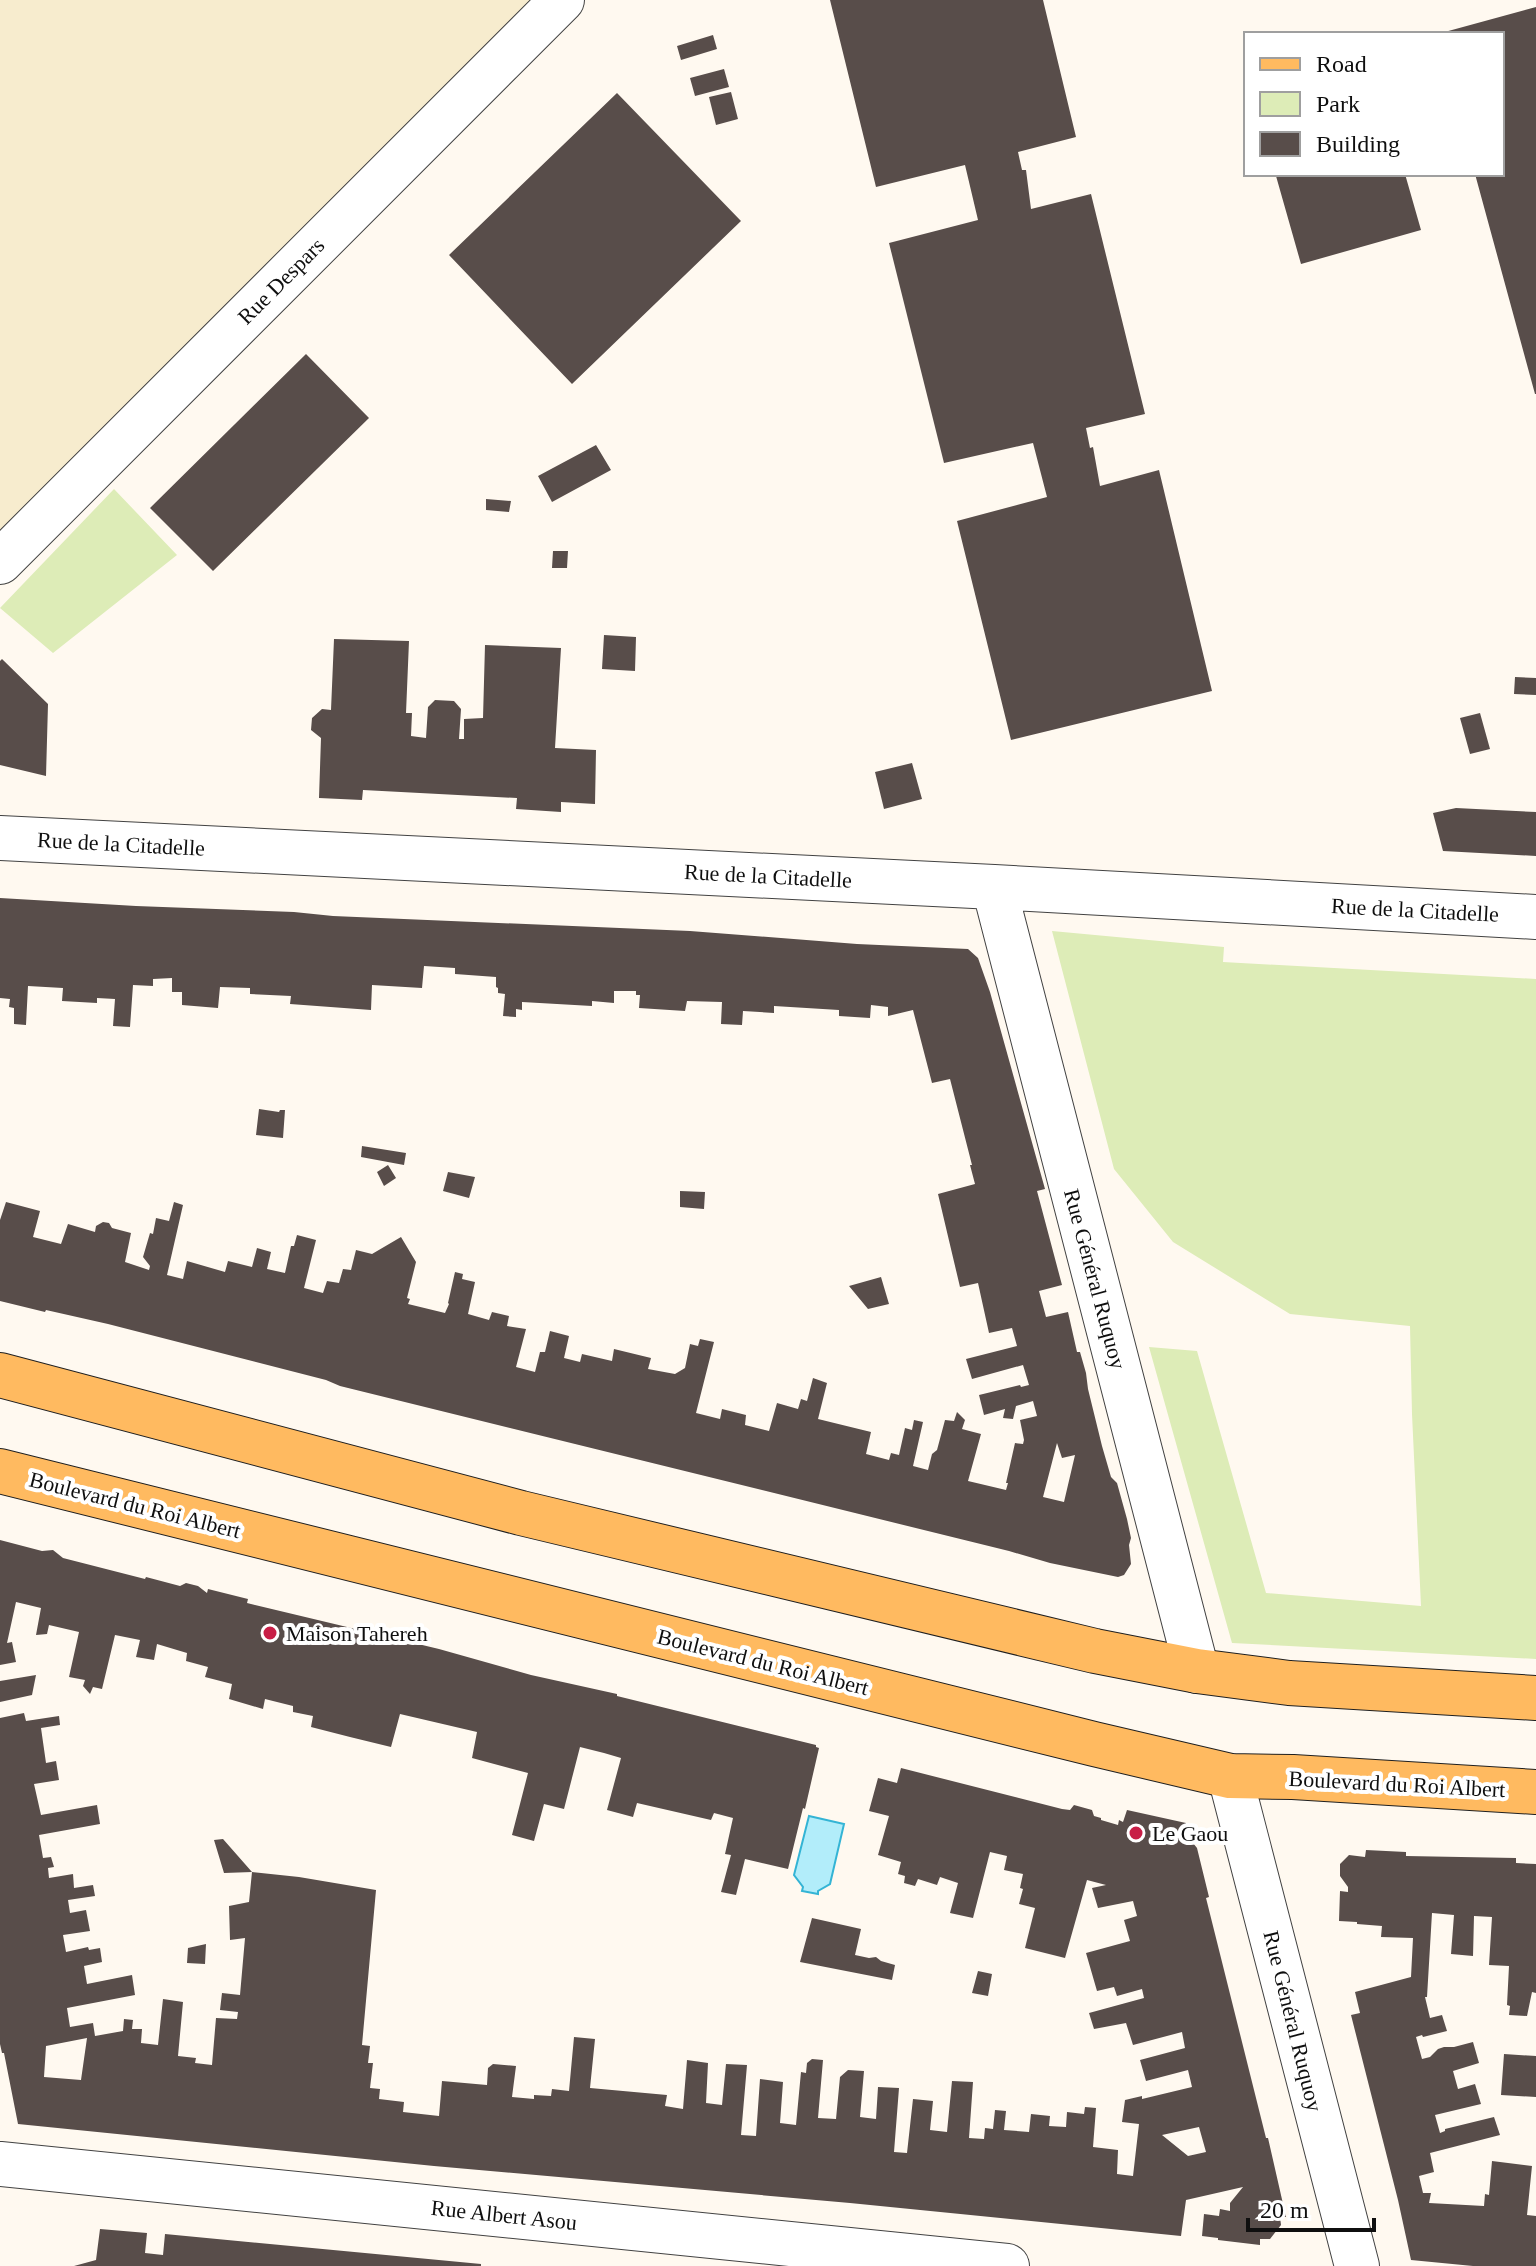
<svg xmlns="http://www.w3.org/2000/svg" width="1536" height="2266" viewBox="0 0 1536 2266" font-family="'Times New Roman',serif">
  <rect width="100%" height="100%" fill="#fff9f0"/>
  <path fill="#f7ecce" d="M 0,0 L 562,0 L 0,563 Z"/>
  <path fill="#ddecb7" d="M 114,489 L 177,555 L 53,653 L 0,608 Z
    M 1052,931 L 1224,947 L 1223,962 L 1536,979 L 1536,1659 L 1232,1643 L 1149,1347 L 1197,1351 L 1266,1593 L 1421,1606 L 1412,1414 L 1410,1326 L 1290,1314 L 1173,1242 L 1114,1169 Z"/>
  <path fill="#b2edfa" stroke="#34b4d5" stroke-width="2" d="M 809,1816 L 844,1824 L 830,1884 L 818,1891 L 818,1894 L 802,1891 L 803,1887 L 794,1875 Z"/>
  <path fill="#584d4a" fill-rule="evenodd" d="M 830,0 L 1043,0 L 1076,137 L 1018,152 L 1022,170 L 1026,170 L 1031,209 L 1091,194 L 1145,414 L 1086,428 L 1090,448 L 1093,447 L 1100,486 L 1159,470 L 1212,691 L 1011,740 L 957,521 L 1047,497 L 1033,443 L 944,463 L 889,243 L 978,220 L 965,165 L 876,187 Z
    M 1536,7 L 1536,394 L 1535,394 L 1475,174 L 1502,174 L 1502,34 L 1441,33 Z
    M 713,35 L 717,49 L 681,60 L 677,46 Z
    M 724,69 L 729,87 L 695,96 L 690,78 Z
    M 731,92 L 738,119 L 716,125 L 709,97 Z
    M 617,93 L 741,221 L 572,384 L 449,255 Z
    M 1284,174 L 1405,174 L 1421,230 L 1301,264 L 1276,176 Z
    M 306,354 L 369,418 L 213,571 L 150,508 Z
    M 596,445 L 611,470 L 552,502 L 538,476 Z
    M 486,499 L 511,501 L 509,512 L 486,510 Z
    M 553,551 L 568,551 L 567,568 L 552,568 Z
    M 604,635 L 636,637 L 635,671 L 602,669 Z
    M 334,639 L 409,641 L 406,713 L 412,713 L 411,736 L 426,738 L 428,707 L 435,700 L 454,701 L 461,709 L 459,739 L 464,739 L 464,719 L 483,718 L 485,645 L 561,648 L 555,748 L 596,750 L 595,804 L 561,802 L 561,812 L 516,809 L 517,798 L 363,790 L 362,800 L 319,798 L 321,738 L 311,730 L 312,718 L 322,709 L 331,710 Z
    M 2,659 L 48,704 L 46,776 L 0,765 L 0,661 Z
    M 1515,677 L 1536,678 L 1536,695 L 1514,694 Z
    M 1480,713 L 1490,749 L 1470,754 L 1460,718 Z
    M 912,763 L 922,799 L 884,809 L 875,772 Z
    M 1456,808 L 1536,812 L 1536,856 L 1443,851 L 1433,813 Z
    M 0,898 L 136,906 L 294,912 L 333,916 L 690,931 L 857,944 L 968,949 L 978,958 L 990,992 L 1045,1189 L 1037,1191 L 1062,1285 L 1039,1291 L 1046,1317 L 1068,1312 L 1077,1352 L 1080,1352 L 1086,1373 L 1088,1389 L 1102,1446 L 1111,1477 L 1117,1483 L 1127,1519 L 1131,1538 L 1129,1545 L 1131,1564 L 1124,1575 L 1118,1577 L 1050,1563 L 1009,1551 L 340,1386 L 326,1380 L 108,1324 L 46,1310 L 45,1312 L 0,1301 L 0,1220 L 6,1202 L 40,1211 L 33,1237 L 61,1244 L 68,1224 L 95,1232 L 96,1226 L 103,1222 L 109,1223 L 112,1228 L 131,1233 L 125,1262 L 149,1270 L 150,1266 L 143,1257 L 150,1233 L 153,1234 L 156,1218 L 169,1221 L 174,1202 L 183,1205 L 167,1275 L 183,1279 L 187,1261 L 225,1272 L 228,1261 L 252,1267 L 257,1248 L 271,1252 L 267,1269 L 285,1273 L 291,1246 L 294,1246 L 297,1235 L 316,1240 L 304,1288 L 323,1293 L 327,1281 L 339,1283 L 343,1269 L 351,1270 L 356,1250 L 372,1254 L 401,1237 L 416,1262 L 407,1298 L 410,1299 L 408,1304 L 445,1313 L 449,1304 L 448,1303 L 455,1272 L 463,1274 L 462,1279 L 475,1282 L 468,1314 L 489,1320 L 492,1312 L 509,1316 L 507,1326 L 526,1329 L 516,1367 L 535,1372 L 540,1352 L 545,1352 L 550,1331 L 569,1336 L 564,1358 L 580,1362 L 582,1354 L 612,1361 L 614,1349 L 651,1358 L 648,1369 L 675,1374 L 685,1368 L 690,1344 L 698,1346 L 700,1339 L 714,1342 L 696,1413 L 720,1419 L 722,1409 L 746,1415 L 745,1425 L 769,1431 L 777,1403 L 798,1409 L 801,1399 L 807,1401 L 813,1378 L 827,1383 L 818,1419 L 871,1432 L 866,1454 L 889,1460 L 891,1453 L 899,1455 L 905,1428 L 912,1430 L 914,1420 L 923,1422 L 913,1466 L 928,1470 L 932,1454 L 937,1450 L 945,1420 L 954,1421 L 957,1412 L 965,1420 L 962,1429 L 981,1434 L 968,1481 L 1006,1490 L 1008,1483 L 1006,1483 L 1015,1443 L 1023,1444 L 1024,1440 L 1020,1420 L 1037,1416 L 1033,1401 L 1016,1406 L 1013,1419 L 1003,1418 L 1005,1409 L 984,1415 L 979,1395 L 1020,1385 L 1021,1387 L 1029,1385 L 1023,1365 L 972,1379 L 966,1359 L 1017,1346 L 1012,1328 L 989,1333 L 978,1283 L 960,1287 L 938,1194 L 975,1184 L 970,1165 L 972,1165 L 950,1079 L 932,1083 L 913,1010 L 888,1016 L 888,1007 L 871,1005 L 870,1018 L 839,1016 L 839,1010 L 774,1006 L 774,1013 L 743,1011 L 742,1025 L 721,1024 L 722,1002 L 687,1001 L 685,1011 L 639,1008 L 640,995 L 636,995 L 636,991 L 614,991 L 614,1003 L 592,1001 L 592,1006 L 522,1002 L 522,1010 L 516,1009 L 516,1017 L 503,1016 L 505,994 L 498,993 L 498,988 L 496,987 L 496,977 L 455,974 L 455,968 L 424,966 L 422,988 L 372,985 L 371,1010 L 290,1004 L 291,996 L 250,994 L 250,988 L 220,987 L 218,1008 L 182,1005 L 182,992 L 172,992 L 172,978 L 153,979 L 153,986 L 133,985 L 130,1027 L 113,1026 L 115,999 L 97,998 L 97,1003 L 62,1001 L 63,988 L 28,986 L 26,1025 L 14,1024 L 14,1008 L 9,1007 L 10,999 L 0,998 ZM 1057,1443 L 1062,1458 L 1075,1455 L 1064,1502 L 1043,1497 Z
    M 259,1109 L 279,1112 L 280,1110 L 285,1110 L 283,1138 L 256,1135 Z
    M 362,1146 L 406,1153 L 404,1165 L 361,1157 Z
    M 388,1165 L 396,1178 L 384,1186 L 377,1172 Z
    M 448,1172 L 475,1177 L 469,1198 L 443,1191 Z
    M 680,1191 L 705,1192 L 704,1209 L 680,1207 Z
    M 881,1277 L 889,1304 L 868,1309 L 849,1286 Z
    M 0,1540 L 42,1551 L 53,1550 L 63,1558 L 145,1579 L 146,1577 L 180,1586 L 186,1583 L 198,1586 L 207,1593 L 208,1589 L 248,1599 L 247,1603 L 439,1649 L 531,1675 L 617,1694 L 617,1696 L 816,1745 L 816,1747 L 819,1748 L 805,1809 L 803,1808 L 788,1869 L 745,1859 L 736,1895 L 721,1892 L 731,1855 L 725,1854 L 733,1818 L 714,1813 L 711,1820 L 637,1803 L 633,1817 L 607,1810 L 621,1758 L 604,1753 L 580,1747 L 564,1809 L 544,1804 L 534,1841 L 512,1835 L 528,1773 L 472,1758 L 477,1732 L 400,1714 L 391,1747 L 350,1737 L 311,1727 L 313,1716 L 293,1712 L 293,1706 L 265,1699 L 263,1709 L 229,1699 L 232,1684 L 205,1677 L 208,1667 L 186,1661 L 187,1653 L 157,1644 L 154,1660 L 136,1657 L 140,1640 L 115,1635 L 102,1689 L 93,1687 L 90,1694 L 83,1686 L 85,1680 L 69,1677 L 79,1632 L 49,1625 L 47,1634 L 36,1635 L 41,1608 L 16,1602 L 7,1643 L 12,1642 L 16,1662 L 0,1665 Z
    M 36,1675 L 32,1695 L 0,1702 L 0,1681 Z
    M 24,1713 L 26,1721 L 59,1716 L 60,1725 L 41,1728 L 46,1763 L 56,1761 L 59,1780 L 34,1784 L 41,1815 L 97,1805 L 100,1824 L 39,1835 L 43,1858 L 51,1857 L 54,1867 L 48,1868 L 49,1878 L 73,1874 L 74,1888 L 93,1885 L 95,1896 L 68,1900 L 70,1913 L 86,1910 L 90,1931 L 63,1935 L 66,1952 L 88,1947 L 89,1950 L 100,1948 L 102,1962 L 84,1966 L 87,1984 L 132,1975 L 135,1995 L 67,2008 L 70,2027 L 93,2023 L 95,2036 L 123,2031 L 124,2019 L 133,2020 L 132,2029 L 142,2029 L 141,2043 L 158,2045 L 163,1999 L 183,2002 L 178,2056 L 196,2058 L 195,2063 L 212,2065 L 216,2018 L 237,2019 L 238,2012 L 220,2010 L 222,1993 L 240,1995 L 245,1938 L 230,1940 L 229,1906 L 249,1902 L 252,1872 L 224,1873 L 214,1840 L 223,1839 L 252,1872 L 299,1877 L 376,1890 L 362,2045 L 370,2046 L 368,2063 L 373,2063 L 370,2088 L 380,2089 L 379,2099 L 404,2102 L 403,2112 L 439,2116 L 442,2081 L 487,2085 L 488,2068 L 493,2064 L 516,2066 L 512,2097 L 534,2099 L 534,2095 L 551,2096 L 552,2089 L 569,2091 L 574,2037 L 595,2039 L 590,2088 L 667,2095 L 665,2106 L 683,2109 L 687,2060 L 708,2063 L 706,2103 L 722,2105 L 726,2064 L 747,2065 L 741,2135 L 756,2136 L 760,2079 L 783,2082 L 780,2123 L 796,2125 L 801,2072 L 806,2073 L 807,2063 L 812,2059 L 823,2060 L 818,2118 L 836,2119 L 840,2077 L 848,2070 L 864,2071 L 860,2117 L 876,2119 L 878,2087 L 899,2088 L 894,2152 L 907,2153 L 913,2099 L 933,2101 L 930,2130 L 947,2132 L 952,2081 L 973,2082 L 969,2138 L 984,2139 L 985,2128 L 993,2129 L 995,2110 L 1006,2111 L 1004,2130 L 1029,2132 L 1031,2114 L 1050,2116 L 1049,2126 L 1066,2127 L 1067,2112 L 1084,2114 L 1085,2107 L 1096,2108 L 1093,2147 L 1118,2150 L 1117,2174 L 1133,2176 L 1139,2124 L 1122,2122 L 1125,2100 L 1142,2096 L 1142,2099 L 1192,2087 L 1188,2070 L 1146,2081 L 1140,2060 L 1185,2048 L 1182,2032 L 1133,2045 L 1126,2023 L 1094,2029 L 1089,2013 L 1144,1998 L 1142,1989 L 1117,1996 L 1114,1987 L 1097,1991 L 1086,1953 L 1130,1941 L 1124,1920 L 1137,1916 L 1133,1901 L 1098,1908 L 1092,1888 L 1106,1885 L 1087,1880 L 1065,1958 L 1025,1948 L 1035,1908 L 1019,1904 L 1023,1889 L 1020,1888 L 1023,1874 L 1004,1870 L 1007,1856 L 990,1852 L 973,1918 L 950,1913 L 958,1883 L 940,1877 L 937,1885 L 918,1879 L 915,1886 L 904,1883 L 905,1876 L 898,1874 L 901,1862 L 878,1855 L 889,1816 L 869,1811 L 878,1778 L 897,1783 L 901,1768 L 1062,1809 L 1070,1810 L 1074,1805 L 1092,1810 L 1094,1816 L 1101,1818 L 1101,1820 L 1118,1825 L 1119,1820 L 1123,1822 L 1127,1810 L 1186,1823 L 1182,1837 L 1189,1838 L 1197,1848 L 1209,1897 L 1206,1898 L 1266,2138 L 1268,2138 L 1286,2217 L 1280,2217 L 1281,2225 L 1270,2239 L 1260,2239 L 1260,2245 L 1218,2240 L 1218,2238 L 1202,2236 L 1204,2214 L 1219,2216 L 1220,2209 L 1230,2211 L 1230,2203 L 1243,2187 L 1186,2200 L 1181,2236 L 850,2203 L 434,2166 L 18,2124 L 4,2053 L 2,2053 L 0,2044 L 0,1718 ZM 87,2038 L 81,2080 L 44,2077 L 46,2046 ZM 1199,2127 L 1206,2152 L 1188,2156 L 1162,2135 Z
    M 1366,1850 L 1406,1852 L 1406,1856 L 1516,1858 L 1516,1863 L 1536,1864 L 1536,1993 L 1532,1992 L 1527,2016 L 1509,2015 L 1510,2006 L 1507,2005 L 1509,1966 L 1489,1965 L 1492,1917 L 1474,1916 L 1473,1956 L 1451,1954 L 1454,1915 L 1432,1913 L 1427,1997 L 1425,1997 L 1430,2018 L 1442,2015 L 1447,2031 L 1423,2037 L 1422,2035 L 1416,2037 L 1422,2059 L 1430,2057 L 1438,2049 L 1444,2047 L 1454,2047 L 1473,2042 L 1479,2063 L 1453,2071 L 1458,2089 L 1475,2084 L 1481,2104 L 1435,2115 L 1440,2133 L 1445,2131 L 1445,2129 L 1494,2117 L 1500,2135 L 1430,2153 L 1434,2172 L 1419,2176 L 1423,2193 L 1431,2193 L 1429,2203 L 1484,2206 L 1485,2194 L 1489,2195 L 1492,2161 L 1532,2166 L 1527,2215 L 1536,2216 L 1536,2266 L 1473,2266 L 1411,2260 L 1398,2200 L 1351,2015 L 1360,2013 L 1355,1992 L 1411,1977 L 1413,1938 L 1381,1937 L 1382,1926 L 1357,1924 L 1357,1922 L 1339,1921 L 1340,1891 L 1348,1892 L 1348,1887 L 1340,1876 L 1340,1864 L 1349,1855 L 1365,1857 Z
    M 812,1918 L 861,1929 L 855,1955 L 869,1958 L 876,1957 L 881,1961 L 895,1965 L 892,1980 L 800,1962 Z
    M 206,1944 L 205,1964 L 187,1963 L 188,1948 Z
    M 978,1971 L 992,1974 L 988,1996 L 972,1993 Z
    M 1504,2054 L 1536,2056 L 1536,2097 L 1501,2095 Z
    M 100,2229 L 147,2233 L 145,2253 L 163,2255 L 165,2234 L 481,2264 L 481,2266 L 74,2266 L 96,2260 Z"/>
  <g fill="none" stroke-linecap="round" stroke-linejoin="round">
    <defs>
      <path id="minor" d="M 0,562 L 562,0
        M 0,838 L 994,887 L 1536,917
        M 994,887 L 1197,1671
        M 1230,1776 L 1357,2266
        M 0,2164 L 1007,2266"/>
      <path id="major" d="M 0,1375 L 521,1513 L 1095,1651 L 1197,1671 L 1289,1683 L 1536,1698
        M 0,1471 L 1094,1744 L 1230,1776 L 1293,1777 L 1536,1792"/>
    </defs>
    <use href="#minor" stroke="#424242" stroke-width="46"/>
    <use href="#major" stroke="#202020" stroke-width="46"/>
    <use href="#minor" stroke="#fff" stroke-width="44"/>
    <use href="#major" stroke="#ffba60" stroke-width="44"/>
  </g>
  <g fill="#c81e46" stroke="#fff" stroke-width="3">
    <circle cx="270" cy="1633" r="8"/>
    <circle cx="1136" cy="1833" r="8"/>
  </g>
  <g text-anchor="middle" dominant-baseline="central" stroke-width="8" stroke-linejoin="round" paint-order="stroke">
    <g font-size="22" fill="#0f0f0f" stroke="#fff">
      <text transform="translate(281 281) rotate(-45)">Rue Despars</text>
      <text transform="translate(121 844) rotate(3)">Rue de la Citadelle</text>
      <text transform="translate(768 876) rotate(3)">Rue de la Citadelle</text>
      <text transform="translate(1415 910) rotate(3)">Rue de la Citadelle</text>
      <text transform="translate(1095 1279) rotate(75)">Rue Général Ruquoy</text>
      <text transform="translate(135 1505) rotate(14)">Boulevard du Roi Albert</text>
      <text transform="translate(763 1662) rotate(14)">Boulevard du Roi Albert</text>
      <text transform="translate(1397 1784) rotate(3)">Boulevard du Roi Albert</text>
      <text transform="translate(1293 2021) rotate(76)">Rue Général Ruquoy</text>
      <text transform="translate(504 2215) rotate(6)">Rue Albert Asou</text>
    </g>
    <g font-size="22" fill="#0f0f0f" stroke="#fff" text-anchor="start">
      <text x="286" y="1633">Maison Tahereh</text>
      <text x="1152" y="1833">Le Gaou</text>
    </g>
  </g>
  <rect x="1244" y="32" width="260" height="144" fill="#ffffff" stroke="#9f9f9f" stroke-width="2"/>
  <rect x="1260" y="58" width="40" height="12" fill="#ffba60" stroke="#9f9f9f" stroke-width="2"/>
  <text x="1316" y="72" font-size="24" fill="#0f0f0f">Road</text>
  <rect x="1260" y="92" width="40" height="24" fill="#ddecb7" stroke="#9f9f9f" stroke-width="2"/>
  <text x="1316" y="112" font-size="24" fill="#0f0f0f">Park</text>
  <rect x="1260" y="132" width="40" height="24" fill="#584d4a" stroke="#9f9f9f" stroke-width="2"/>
  <text x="1316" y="152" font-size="24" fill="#0f0f0f">Building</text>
  <path d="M1248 2218v12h126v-12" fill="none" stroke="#0f0f0f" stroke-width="4"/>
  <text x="1260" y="2218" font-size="24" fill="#0f0f0f" stroke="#ffffff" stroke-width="6" paint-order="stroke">20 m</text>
</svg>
